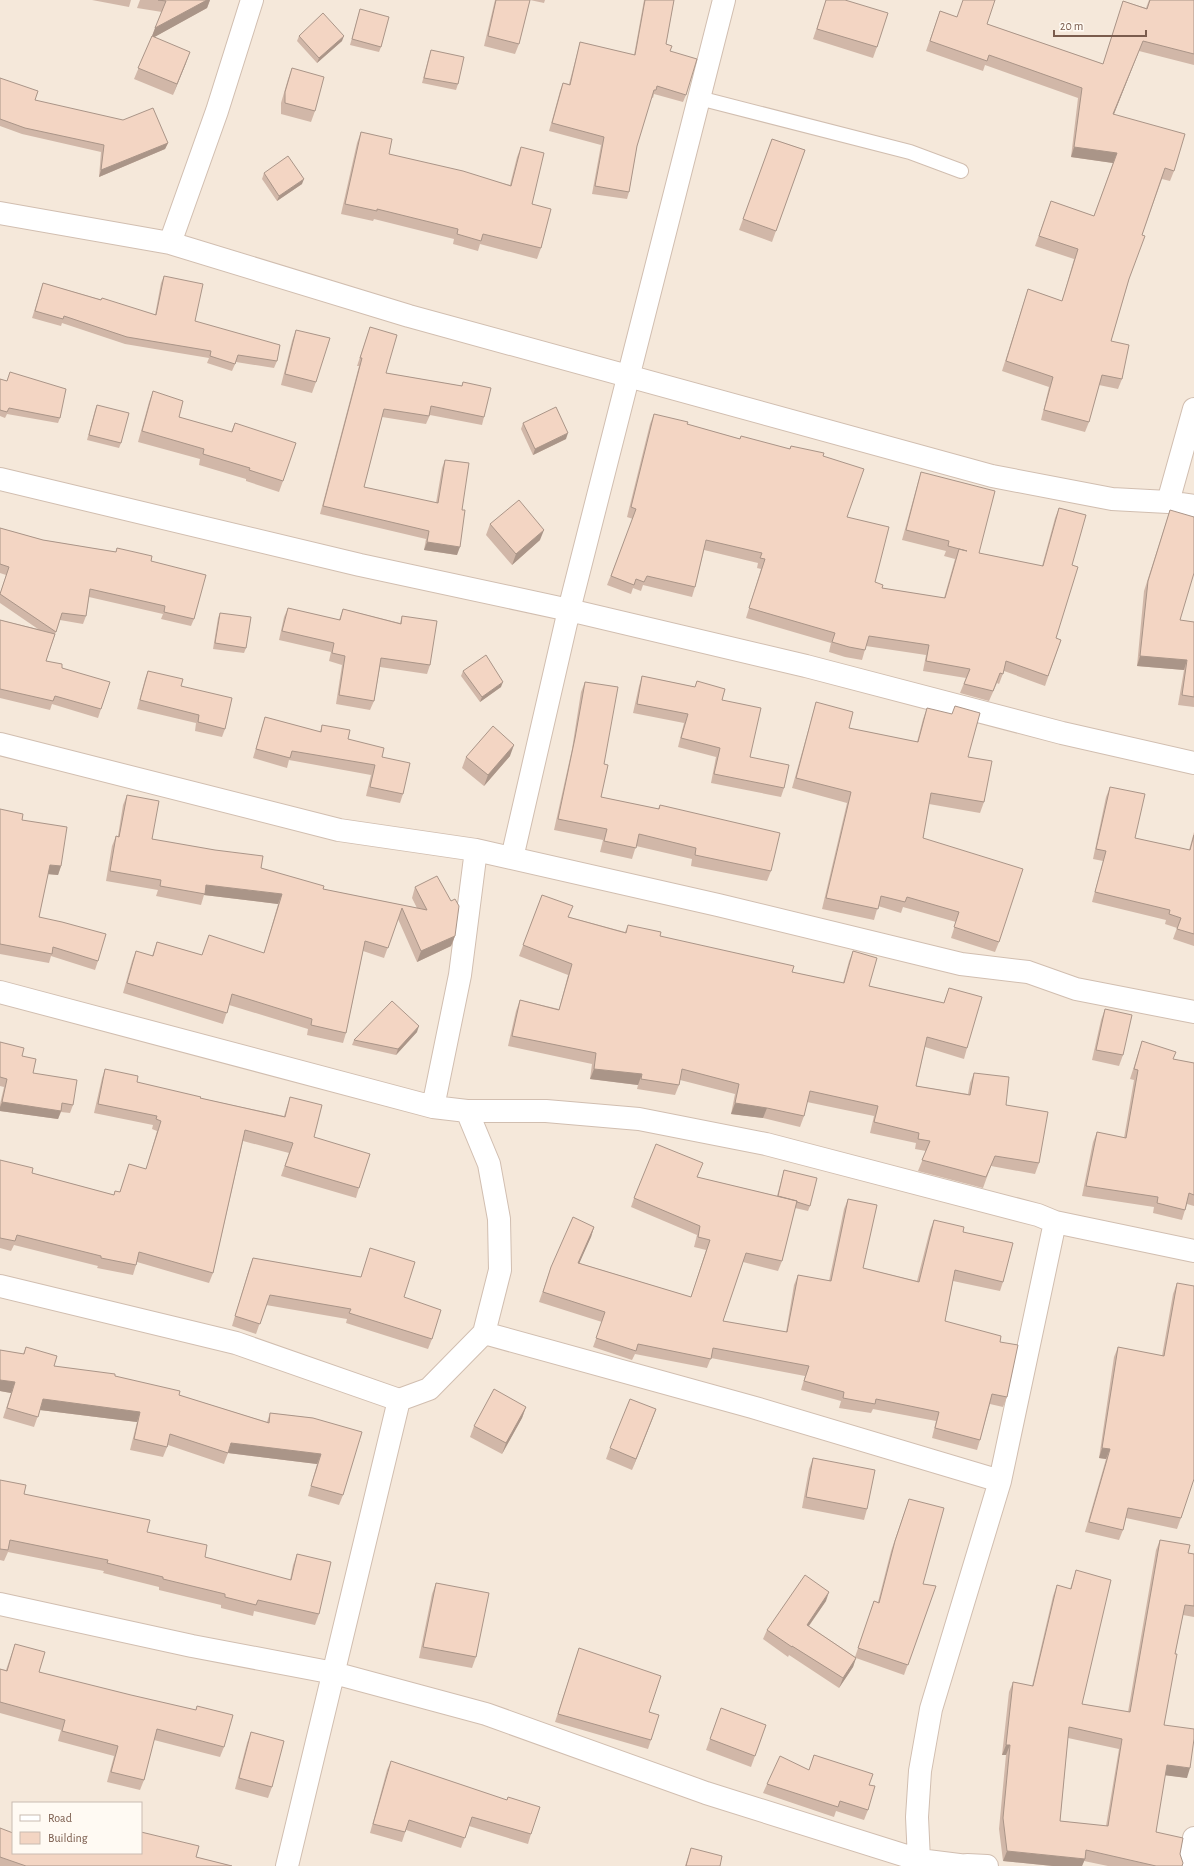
<svg xmlns="http://www.w3.org/2000/svg" width="1194" height="1866" viewBox="0 0 1194 1866" font-family="'Alegreya Sans',sans-serif">
  <rect width="100%" height="100%" fill="#fdf6ec"/>
  <path fill="#f5e8da" fill-rule="evenodd" d="M 0,0 L 1194,0 L 1194,1866 L 0,1866 ZM 13,1803 L 141,1803 L 141,1853 L 13,1853 Z"/>
  <g fill="none" stroke-linecap="round" stroke-linejoin="round">
    <defs>
      <path id="lane" d="M 699,98 L 910,152 L 961,171"/>
      <path id="street" d="M 0,213 L 170,243 L 409,316 L 992,476 L 1112,499 L 1168,502 L 1194,506
        M 170,243 L 217,111 L 252,0
        M 0,479 L 360,565 L 569,610 L 806,666 L 1062,733 L 1194,763
        M 1168,502 L 1194,409
        M 0,744 L 339,830 L 476,850 L 718,905 L 961,964 L 1028,972 L 1076,989 L 1194,1012
        M 512,858 L 569,610 L 724,0
        M 0,992 L 433,1107 L 467,1111 L 546,1111 L 639,1119 L 766,1144 L 1038,1215 L 1055,1222 L 1194,1251
        M 433,1107 L 460,975 L 476,850
        M 0,1286 L 236,1343 L 399,1400 L 429,1389 L 484,1333 L 500,1270 L 499,1219 L 489,1164 L 467,1111
        M 484,1333 L 752,1407 L 1000,1481
        M 0,1604 L 192,1646 L 334,1673 L 486,1714 L 706,1793 L 919,1860
        M 967,1865 L 987,1866
        M 287,1866 L 399,1400
        M 967,1866 L 919,1860 L 917,1817 L 920,1771 L 931,1709 L 1000,1481 L 1055,1222
        M 1189,1866 L 1194,1838"/>
    </defs>
    <use href="#lane" stroke="#d1beb0" stroke-width="16"/>
    <use href="#street" stroke="#d1beb0" stroke-width="24"/>
    <use href="#lane" stroke="#fff" stroke-width="14"/>
    <use href="#street" stroke="#fff" stroke-width="22"/>
  </g>
  <path fill="#d1b7a8" fill-rule="evenodd" d="M 92,0 L 131,0 L 129,7 Z
    M 140,0 L 210,0 L 207,8 L 154,37 L 186,63 L 173,95 L 134,79 L 162,12 L 137,8 Z
    M 495,0 L 545,0 L 544,3 L 530,0 L 519,44 L 515,54 L 484,46 Z
    M 644,0 L 674,0 L 666,44 L 670,51 L 686,95 L 683,102 L 654,94 L 653,98 L 651,97 L 637,146 L 629,192 L 627,199 L 592,194 L 601,145 L 549,131 L 560,91 L 563,83 L 569,84 L 578,50 L 580,42 L 634,55 Z
    M 826,0 L 877,47 L 873,58 L 813,39 Z
    M 1149,0 L 1194,0 L 1194,65 L 1139,51 L 1114,114 L 1174,171 L 1170,181 L 1162,179 L 1142,235 L 1111,341 L 1122,379 L 1118,389 L 1099,385 L 1089,422 L 1085,432 L 1041,420 L 1049,387 L 1002,371 L 1028,289 L 1062,301 L 1074,259 L 1035,246 L 1051,201 L 1094,216 L 1113,163 L 1071,157 L 1078,98 L 985,65 L 983,71 L 926,51 L 940,11 L 957,17 L 987,24 L 1103,64 L 1123,1 L 1146,8 Z
    M 360,9 L 381,47 L 379,52 L 350,45 Z
    M 299,36 L 342,41 L 317,63 L 297,41 Z
    M 431,50 L 458,84 L 456,90 L 422,83 L 429,56 Z
    M 292,68 L 315,111 L 311,122 L 281,114 L 281,103 L 288,79 Z
    M 0,78 L 35,100 L 168,143 L 165,149 L 99,177 L 101,152 L 22,134 L 0,126 Z
    M 361,132 L 389,154 L 510,185 L 517,157 L 521,147 L 541,248 L 537,259 L 480,244 L 478,251 L 453,244 L 454,239 L 374,219 L 373,221 L 341,214 L 357,143 Z
    M 772,139 L 805,150 L 772,242 L 739,230 Z
    M 264,173 L 302,184 L 277,201 L 262,179 Z
    M 164,276 L 195,321 L 277,361 L 274,368 L 236,362 L 232,371 L 207,363 L 209,358 L 125,344 L 62,323 L 61,326 L 32,318 L 43,283 L 155,315 L 161,283 Z
    M 370,327 L 386,373 L 462,386 L 463,382 L 484,417 L 482,425 L 430,415 L 426,424 L 382,417 L 364,487 L 436,503 L 442,468 L 445,460 L 462,510 L 457,555 L 424,550 L 426,539 L 320,514 L 359,366 L 357,366 Z
    M 296,330 L 316,382 L 312,393 L 281,385 L 292,341 Z
    M 0,379 L 7,381 L 60,418 L 58,423 L 7,414 L 5,418 L 0,416 Z
    M 153,391 L 179,417 L 231,432 L 235,423 L 283,481 L 279,492 L 246,481 L 246,479 L 199,465 L 200,459 L 138,442 L 149,402 Z
    M 97,405 L 121,443 L 119,448 L 87,440 L 95,410 Z
    M 654,414 L 687,424 L 740,439 L 790,449 L 791,446 L 823,456 L 847,517 L 875,582 L 882,588 L 944,598 L 955,559 L 944,556 L 946,551 L 902,540 L 918,482 L 921,472 L 979,553 L 1042,566 L 1055,518 L 1059,508 L 1072,565 L 1056,638 L 1061,640 L 1045,686 L 1004,671 L 999,684 L 997,683 L 989,701 L 960,693 L 966,678 L 923,671 L 926,655 L 866,646 L 862,660 L 845,657 L 829,652 L 831,643 L 746,618 L 761,569 L 757,568 L 758,563 L 704,550 L 695,587 L 692,597 L 643,585 L 641,591 L 633,588 L 631,594 L 607,585 L 633,519 L 627,517 L 650,424 Z
    M 523,423 L 566,439 L 533,455 L 521,429 Z
    M 1170,510 L 1180,620 L 1194,622 L 1194,707 L 1178,705 L 1184,670 L 1137,666 L 1144,591 Z
    M 490,524 L 540,540 L 512,565 L 486,535 Z
    M 0,528 L 43,540 L 116,552 L 117,548 L 151,561 L 194,619 L 191,626 L 161,619 L 163,614 L 89,597 L 86,616 L 83,624 L 60,620 L 46,661 L 62,668 L 101,709 L 98,718 L 52,704 L 50,710 L 0,698 L 0,620 L 38,629 L 0,603 L 0,594 L 6,575 L 0,573 Z
    M 288,608 L 339,620 L 343,609 L 400,623 L 402,616 L 430,665 L 427,674 L 380,667 L 374,701 L 370,710 L 336,704 L 342,665 L 329,661 L 331,652 L 279,640 L 284,617 Z
    M 220,613 L 246,648 L 244,653 L 213,649 L 218,618 Z
    M 148,671 L 181,686 L 225,729 L 222,737 L 195,731 L 196,723 L 137,709 L 145,679 Z
    M 463,671 L 501,687 L 480,702 L 461,676 Z
    M 642,676 L 695,687 L 697,681 L 722,700 L 750,757 L 784,788 L 781,797 L 711,783 L 716,757 L 678,747 L 684,723 L 633,713 L 639,686 Z
    M 585,682 L 604,764 L 601,797 L 658,809 L 660,805 L 771,871 L 767,881 L 691,866 L 692,859 L 636,846 L 632,859 L 600,852 L 603,840 L 554,830 L 572,749 L 581,692 Z
    M 816,702 L 849,728 L 917,742 L 923,719 L 927,708 L 968,757 L 984,802 L 980,813 L 929,804 L 923,838 L 999,942 L 995,952 L 951,938 L 956,922 L 903,907 L 901,913 L 878,906 L 874,920 L 822,909 L 847,803 L 792,788 L 813,713 Z
    M 265,717 L 320,732 L 322,725 L 382,757 L 403,794 L 400,803 L 366,796 L 371,775 L 289,760 L 287,768 L 253,758 L 262,727 Z
    M 510,756 L 484,786 L 462,768 L 466,757 Z
    M 1110,787 L 1135,838 L 1189,850 L 1194,832 L 1194,946 L 1173,939 L 1177,928 L 1165,924 L 1166,920 L 1092,902 L 1103,861 L 1093,859 L 1106,797 Z
    M 127,795 L 152,839 L 261,868 L 323,889 L 417,908 L 412,898 L 415,887 L 455,936 L 451,946 L 417,962 L 398,919 L 384,958 L 363,951 L 346,1033 L 343,1043 L 307,1035 L 308,1029 L 229,1005 L 223,1024 L 123,993 L 132,961 L 136,951 L 152,956 L 157,942 L 202,955 L 264,953 L 278,904 L 204,895 L 201,905 L 156,896 L 158,890 L 106,881 L 112,846 L 116,836 L 118,836 L 123,805 Z
    M 0,809 L 22,820 L 61,866 L 58,875 L 48,874 L 39,917 L 98,961 L 95,970 L 51,956 L 49,963 L 0,954 Z
    M 542,895 L 569,917 L 625,932 L 628,925 L 660,936 L 792,972 L 843,983 L 849,961 L 853,951 L 869,986 L 944,1003 L 949,988 L 967,1048 L 964,1059 L 925,1047 L 916,1086 L 968,1094 L 970,1083 L 974,1073 L 1006,1105 L 1039,1163 L 1035,1174 L 991,1166 L 983,1188 L 918,1171 L 926,1151 L 915,1149 L 916,1143 L 870,1133 L 874,1116 L 807,1102 L 804,1116 L 800,1127 L 763,1118 L 731,1114 L 735,1094 L 680,1080 L 679,1085 L 675,1095 L 637,1089 L 638,1085 L 590,1079 L 592,1064 L 508,1046 L 516,1011 L 520,1000 L 559,1009 L 568,975 L 519,956 Z
    M 1105,1009 L 1123,1055 L 1119,1066 L 1092,1060 L 1101,1020 Z
    M 417,1032 L 396,1055 L 352,1045 L 354,1040 Z
    M 1142,1041 L 1173,1059 L 1194,1063 L 1194,1206 L 1187,1204 L 1185,1210 L 1182,1220 L 1153,1213 L 1154,1207 L 1082,1196 L 1093,1142 L 1097,1132 L 1124,1138 L 1134,1080 L 1130,1079 Z
    M 0,1042 L 22,1056 L 33,1073 L 73,1105 L 70,1113 L 61,1112 L 58,1119 L 0,1111 L 0,1104 L 4,1087 L 0,1086 Z
    M 105,1069 L 137,1082 L 200,1098 L 284,1116 L 290,1097 L 314,1137 L 359,1188 L 356,1198 L 281,1176 L 289,1153 L 243,1141 L 213,1273 L 209,1283 L 137,1262 L 133,1275 L 97,1268 L 98,1266 L 14,1245 L 11,1251 L 0,1248 L 0,1160 L 32,1173 L 114,1195 L 115,1191 L 120,1192 L 129,1164 L 146,1169 L 157,1131 L 152,1129 L 153,1125 L 94,1113 L 102,1078 Z
    M 784,1170 L 810,1206 L 808,1211 L 795,1208 L 782,1261 L 778,1271 L 743,1262 L 723,1321 L 786,1332 L 794,1285 L 798,1275 L 829,1281 L 844,1209 L 848,1199 L 863,1268 L 917,1281 L 930,1230 L 934,1220 L 963,1232 L 1003,1282 L 1000,1291 L 953,1281 L 945,1321 L 1000,1342 L 1007,1397 L 1003,1407 L 990,1404 L 980,1440 L 977,1450 L 932,1438 L 936,1421 L 873,1409 L 871,1413 L 839,1408 L 841,1401 L 801,1390 L 805,1376 L 711,1358 L 707,1368 L 635,1354 L 632,1360 L 593,1347 L 602,1322 L 539,1302 L 551,1267 L 594,1227 L 591,1237 L 579,1263 L 691,1297 L 706,1250 L 694,1247 L 697,1235 L 631,1207 L 634,1198 L 697,1177 L 777,1196 Z
    M 370,1248 L 432,1339 L 428,1349 L 346,1323 L 347,1319 L 266,1305 L 256,1334 L 232,1326 L 249,1269 L 253,1258 L 361,1277 Z
    M 1177,1283 L 1181,1518 L 1177,1529 L 1126,1518 L 1123,1530 L 1119,1540 L 1085,1532 L 1106,1459 L 1099,1458 L 1114,1357 L 1118,1347 L 1162,1356 L 1173,1294 Z
    M 26,1347 L 54,1366 L 115,1376 L 179,1395 L 267,1422 L 270,1413 L 313,1418 L 343,1495 L 339,1505 L 308,1496 L 317,1464 L 228,1453 L 224,1464 L 168,1445 L 163,1457 L 130,1450 L 137,1422 L 40,1410 L 34,1427 L 3,1418 L 11,1393 L 0,1391 L 0,1350 L 23,1354 Z
    M 526,1407 L 522,1418 L 502,1454 L 470,1437 L 474,1426 Z
    M 656,1409 L 632,1470 L 606,1459 L 610,1448 Z
    M 813,1458 L 867,1509 L 864,1520 L 802,1508 L 809,1469 Z
    M 0,1480 L 24,1494 L 147,1532 L 205,1557 L 290,1580 L 293,1565 L 297,1554 L 319,1614 L 315,1625 L 254,1611 L 253,1616 L 221,1608 L 221,1605 L 159,1590 L 159,1587 L 103,1573 L 104,1571 L 8,1552 L 4,1561 L 0,1560 Z
    M 909,1499 L 923,1584 L 936,1586 L 904,1675 L 856,1658 L 853,1667 L 839,1688 L 789,1655 L 788,1657 L 763,1639 L 767,1630 L 826,1601 L 809,1626 L 855,1657 L 874,1601 L 878,1602 L 891,1551 Z
    M 1160,1540 L 1188,1553 L 1194,1554 L 1194,1617 L 1183,1615 L 1175,1654 L 1164,1725 L 1187,1778 L 1165,1775 L 1156,1832 L 1180,1854 L 1182,1866 L 1108,1866 L 1084,1861 L 1082,1866 L 1053,1866 L 1003,1861 L 999,1829 L 1006,1755 L 1002,1755 L 1009,1692 L 1013,1682 L 1032,1686 L 1053,1596 L 1057,1585 L 1070,1589 L 1076,1570 L 1082,1704 L 1128,1712 L 1156,1550 ZM 1068,1738 L 1119,1749 L 1106,1826 L 1060,1821 Z
    M 436,1583 L 476,1657 L 472,1668 L 419,1658 L 432,1594 Z
    M 15,1644 L 39,1672 L 224,1747 L 220,1757 L 154,1740 L 144,1780 L 140,1790 L 107,1782 L 114,1756 L 58,1741 L 61,1730 L 0,1713 L 0,1669 L 6,1670 Z
    M 579,1648 L 649,1712 L 651,1740 L 648,1749 L 555,1722 Z
    M 721,1708 L 766,1725 L 751,1767 L 706,1750 Z
    M 251,1732 L 272,1787 L 268,1798 L 235,1789 L 247,1743 Z
    M 814,1755 L 869,1785 L 868,1810 L 864,1820 L 836,1811 L 834,1817 L 763,1793 L 767,1784 L 809,1770 Z
    M 391,1761 L 531,1834 L 528,1844 L 469,1826 L 461,1848 L 406,1830 L 402,1842 L 370,1833 L 387,1770 Z
    M 0,1828 L 13,1853 L 196,1857 L 232,1866 L 0,1866 Z
    M 691,1848 L 720,1866 L 685,1866 Z"/>
  <path fill="#aa9588" d="M 207,0 L 210,0 L 207,8 L 151,39 L 155,28 Z
    M 344,36 L 342,41 L 317,63 L 319,58 Z
    M 1143,41 L 1139,51 L 1110,124 L 1113,114 Z
    M 190,52 L 186,63 L 173,95 L 177,84 Z
    M 168,143 L 165,149 L 99,177 L 101,170 Z
    M 1074,147 L 1117,153 L 1113,163 L 1071,157 Z
    M 304,179 L 302,184 L 277,201 L 279,196 Z
    M 568,433 L 566,439 L 533,455 L 535,449 Z
    M 544,530 L 540,540 L 512,565 L 516,554 Z
    M 427,542 L 460,547 L 457,555 L 424,550 Z
    M 1140,656 L 1187,660 L 1184,670 L 1137,666 Z
    M 503,682 L 501,687 L 480,702 L 482,697 Z
    M 514,745 L 510,756 L 484,786 L 488,775 Z
    M 50,865 L 61,866 L 58,875 L 47,874 Z
    M 206,885 L 282,894 L 278,904 L 204,895 Z
    M 455,936 L 451,946 L 417,962 L 421,951 Z
    M 419,1026 L 417,1032 L 396,1055 L 398,1049 Z
    M 594,1069 L 642,1074 L 638,1085 L 590,1079 Z
    M 2,1102 L 61,1111 L 58,1119 L 0,1111 L 0,1107 Z
    M 735,1103 L 767,1108 L 763,1118 L 731,1114 Z
    M 594,1227 L 591,1237 L 575,1273 L 578,1263 Z
    M 0,1380 L 15,1382 L 11,1393 L 0,1391 Z
    M 43,1399 L 140,1412 L 137,1422 L 40,1410 Z
    M 526,1407 L 522,1418 L 502,1454 L 506,1443 Z
    M 656,1409 L 652,1420 L 632,1470 L 636,1459 Z
    M 231,1443 L 321,1454 L 317,1464 L 228,1453 Z
    M 1102,1448 L 1110,1449 L 1106,1459 L 1099,1458 Z
    M 829,1592 L 826,1601 L 803,1634 L 807,1625 Z
    M 856,1658 L 853,1667 L 839,1688 L 843,1678 Z
    M 1006,1745 L 1010,1745 L 1006,1755 L 1002,1755 Z
    M 1167,1765 L 1190,1768 L 1187,1778 L 1163,1775 Z
    M 1007,1851 L 1085,1859 L 1082,1866 L 1053,1866 L 1003,1861 Z"/>
  <path fill="#f3d5c3" stroke="#aa9588" fill-rule="evenodd" d="M 158,0 L 207,0 L 155,28 L 166,1 Z
    M 496,0 L 530,0 L 519,44 L 488,36 Z
    M 645,0 L 674,0 L 666,44 L 672,46 L 670,51 L 697,59 L 686,95 L 657,86 L 656,90 L 654,90 L 637,146 L 629,192 L 595,186 L 604,137 L 552,123 L 563,83 L 570,85 L 580,42 L 635,55 Z
    M 826,0 L 845,0 L 888,13 L 877,47 L 817,29 Z
    M 963,0 L 995,0 L 987,24 L 1103,64 L 1123,1 L 1147,9 L 1150,0 L 1194,0 L 1194,54 L 1143,41 L 1113,114 L 1185,134 L 1174,171 L 1165,168 L 1142,235 L 1145,236 L 1129,279 L 1111,341 L 1129,345 L 1122,379 L 1102,375 L 1089,422 L 1044,410 L 1053,377 L 1006,361 L 1028,289 L 1062,301 L 1078,249 L 1039,236 L 1051,201 L 1094,216 L 1117,153 L 1074,147 L 1082,88 L 989,55 L 987,61 L 930,41 L 940,11 L 957,17 Z
    M 360,9 L 389,17 L 381,47 L 352,39 Z
    M 323,13 L 344,36 L 319,58 L 299,36 Z
    M 152,36 L 190,52 L 177,84 L 138,68 Z
    M 431,50 L 464,57 L 458,84 L 424,78 Z
    M 292,68 L 324,77 L 315,111 L 285,103 L 285,92 Z
    M 0,78 L 38,91 L 35,100 L 123,120 L 153,108 L 168,143 L 101,170 L 104,145 L 25,128 L 0,119 Z
    M 361,132 L 392,139 L 389,154 L 463,171 L 511,186 L 521,147 L 544,153 L 532,204 L 551,209 L 541,248 L 483,234 L 481,241 L 457,234 L 458,229 L 377,209 L 377,211 L 345,204 Z
    M 772,139 L 805,150 L 776,231 L 743,219 Z
    M 288,156 L 304,179 L 279,196 L 264,173 Z
    M 164,276 L 203,284 L 195,321 L 280,345 L 277,361 L 238,355 L 235,364 L 210,356 L 211,351 L 127,337 L 64,316 L 63,319 L 35,311 L 43,283 L 101,300 L 102,298 L 156,315 Z
    M 370,327 L 397,335 L 386,373 L 462,386 L 463,382 L 491,388 L 484,417 L 431,406 L 429,416 L 384,409 L 364,487 L 438,503 L 445,460 L 469,463 L 462,510 L 465,510 L 460,547 L 427,542 L 429,531 L 323,506 L 362,358 L 360,358 Z
    M 296,330 L 330,338 L 316,382 L 285,374 Z
    M 10,372 L 66,389 L 60,418 L 9,408 L 7,412 L 0,410 L 0,379 L 7,381 Z
    M 153,391 L 183,401 L 179,417 L 232,432 L 235,423 L 296,443 L 283,481 L 249,470 L 250,468 L 203,454 L 204,449 L 142,431 Z
    M 97,405 L 129,413 L 121,443 L 89,435 Z
    M 556,407 L 568,433 L 535,449 L 523,423 Z
    M 654,414 L 688,422 L 687,424 L 740,439 L 741,436 L 790,449 L 791,446 L 824,453 L 823,456 L 864,469 L 847,517 L 889,527 L 875,582 L 883,585 L 882,588 L 945,598 L 959,549 L 967,551 L 948,546 L 949,541 L 906,530 L 921,472 L 995,491 L 979,553 L 1043,566 L 1059,508 L 1086,515 L 1072,565 L 1078,567 L 1056,638 L 1061,640 L 1048,676 L 1006,661 L 1003,674 L 1000,673 L 993,691 L 964,684 L 970,669 L 926,661 L 929,645 L 869,636 L 865,650 L 849,647 L 832,642 L 835,633 L 749,608 L 765,559 L 760,558 L 762,553 L 706,540 L 695,587 L 647,576 L 644,582 L 636,579 L 634,585 L 611,576 L 636,509 L 631,507 Z
    M 519,500 L 544,530 L 516,554 L 490,524 Z
    M 1170,510 L 1194,517 L 1194,573 L 1180,620 L 1194,622 L 1194,697 L 1182,695 L 1187,660 L 1140,656 L 1148,581 Z
    M 0,528 L 43,540 L 116,552 L 117,548 L 152,556 L 151,561 L 206,575 L 194,619 L 164,612 L 165,606 L 90,589 L 86,616 L 62,613 L 56,632 L 0,594 L 9,567 L 0,564 Z
    M 288,608 L 340,620 L 343,609 L 401,624 L 402,616 L 437,621 L 430,665 L 381,658 L 374,701 L 339,695 L 345,656 L 332,653 L 334,643 L 282,631 Z
    M 220,613 L 251,617 L 246,648 L 215,643 Z
    M 0,620 L 55,634 L 46,661 L 62,664 L 62,668 L 110,682 L 101,709 L 55,696 L 53,701 L 0,689 Z
    M 486,655 L 503,682 L 482,697 L 463,671 Z
    M 148,671 L 183,679 L 181,686 L 232,698 L 225,729 L 198,722 L 199,715 L 140,700 Z
    M 642,676 L 695,687 L 697,681 L 725,689 L 722,700 L 761,708 L 750,757 L 789,765 L 784,788 L 714,774 L 720,748 L 681,738 L 688,714 L 637,704 Z
    M 585,682 L 618,687 L 604,764 L 608,765 L 601,797 L 659,809 L 660,805 L 780,833 L 771,871 L 695,855 L 696,848 L 639,834 L 636,848 L 604,841 L 607,829 L 558,819 L 575,738 Z
    M 816,702 L 853,712 L 849,728 L 918,742 L 927,708 L 952,714 L 955,706 L 980,713 L 968,757 L 992,761 L 984,802 L 931,793 L 923,838 L 1023,869 L 999,942 L 954,927 L 959,912 L 907,897 L 905,902 L 881,896 L 878,909 L 826,898 L 851,792 L 796,778 Z
    M 265,717 L 321,732 L 322,725 L 350,730 L 348,739 L 384,748 L 382,757 L 410,763 L 403,794 L 370,787 L 375,765 L 292,751 L 290,758 L 256,749 Z
    M 493,726 L 514,745 L 488,775 L 466,757 Z
    M 1110,787 L 1145,794 L 1135,838 L 1190,850 L 1194,835 L 1194,934 L 1177,929 L 1181,918 L 1169,914 L 1170,910 L 1095,892 L 1106,851 L 1096,849 Z
    M 127,795 L 159,801 L 152,839 L 215,850 L 263,856 L 261,868 L 324,886 L 323,889 L 427,910 L 415,887 L 437,876 L 451,901 L 455,899 L 459,906 L 455,936 L 421,951 L 402,908 L 388,948 L 365,941 L 346,1033 L 311,1025 L 312,1019 L 232,994 L 227,1013 L 127,983 L 136,951 L 153,956 L 157,942 L 202,955 L 209,935 L 264,953 L 282,894 L 206,885 L 205,894 L 160,886 L 161,880 L 110,871 L 116,836 L 119,837 Z
    M 0,809 L 23,814 L 22,820 L 67,827 L 61,866 L 50,865 L 39,917 L 62,922 L 106,934 L 98,961 L 53,947 L 52,954 L 0,944 Z
    M 542,895 L 573,906 L 568,917 L 626,933 L 628,925 L 661,932 L 660,936 L 794,966 L 792,972 L 844,983 L 853,951 L 877,958 L 869,986 L 944,1003 L 949,988 L 982,997 L 967,1048 L 927,1037 L 916,1086 L 970,1095 L 974,1073 L 1009,1077 L 1006,1105 L 1048,1112 L 1039,1163 L 995,1156 L 986,1177 L 922,1160 L 930,1141 L 918,1139 L 919,1133 L 874,1122 L 878,1106 L 810,1091 L 804,1116 L 767,1108 L 735,1103 L 739,1084 L 682,1069 L 679,1085 L 641,1079 L 642,1074 L 594,1069 L 596,1053 L 512,1036 L 520,1000 L 559,1010 L 572,964 L 523,945 Z
    M 392,1001 L 419,1026 L 398,1049 L 354,1040 Z
    M 1105,1009 L 1132,1015 L 1123,1055 L 1096,1050 Z
    M 1142,1041 L 1176,1052 L 1173,1059 L 1194,1063 L 1194,1195 L 1189,1193 L 1185,1210 L 1157,1203 L 1158,1197 L 1086,1186 L 1097,1132 L 1126,1138 L 1138,1070 L 1134,1069 Z
    M 0,1042 L 24,1048 L 22,1056 L 36,1059 L 33,1073 L 77,1080 L 73,1105 L 62,1103 L 61,1111 L 2,1102 L 7,1079 L 0,1077 Z
    M 105,1069 L 138,1076 L 137,1082 L 201,1097 L 200,1098 L 285,1117 L 290,1097 L 322,1105 L 314,1137 L 370,1154 L 359,1188 L 285,1166 L 293,1143 L 245,1130 L 213,1273 L 139,1252 L 136,1265 L 101,1258 L 101,1256 L 17,1235 L 15,1241 L 0,1238 L 0,1160 L 33,1168 L 32,1173 L 114,1195 L 115,1191 L 120,1192 L 129,1164 L 146,1169 L 161,1121 L 156,1119 L 157,1116 L 98,1104 Z
    M 656,1144 L 703,1163 L 697,1177 L 797,1201 L 782,1261 L 746,1253 L 723,1321 L 787,1332 L 798,1275 L 831,1281 L 848,1199 L 877,1205 L 863,1268 L 919,1282 L 934,1220 L 964,1227 L 963,1232 L 1013,1243 L 1003,1282 L 955,1270 L 945,1321 L 1001,1336 L 1000,1342 L 1018,1345 L 1007,1397 L 992,1394 L 980,1440 L 935,1428 L 939,1412 L 876,1399 L 875,1404 L 843,1398 L 844,1392 L 804,1381 L 809,1366 L 713,1348 L 711,1359 L 638,1344 L 636,1351 L 596,1338 L 605,1312 L 543,1292 L 551,1267 L 573,1217 L 594,1227 L 578,1263 L 691,1297 L 710,1240 L 698,1237 L 700,1226 L 634,1198 Z
    M 784,1170 L 817,1178 L 810,1206 L 797,1202 L 797,1201 L 778,1196 Z
    M 370,1248 L 415,1262 L 404,1297 L 441,1310 L 432,1339 L 349,1313 L 351,1309 L 270,1295 L 260,1324 L 235,1316 L 253,1258 L 361,1277 Z
    M 1177,1283 L 1194,1286 L 1194,1479 L 1181,1518 L 1128,1508 L 1123,1530 L 1089,1522 L 1110,1449 L 1102,1448 L 1118,1347 L 1164,1356 Z
    M 26,1347 L 57,1356 L 54,1366 L 115,1374 L 115,1376 L 180,1391 L 179,1395 L 269,1423 L 270,1413 L 313,1418 L 362,1432 L 343,1495 L 311,1486 L 321,1454 L 231,1443 L 228,1453 L 170,1434 L 167,1447 L 134,1439 L 140,1412 L 43,1399 L 38,1417 L 7,1408 L 15,1382 L 0,1380 L 0,1350 L 24,1354 Z
    M 494,1389 L 526,1407 L 506,1443 L 474,1426 Z
    M 630,1399 L 656,1409 L 636,1459 L 610,1448 Z
    M 813,1458 L 875,1470 L 867,1509 L 806,1497 Z
    M 0,1480 L 26,1485 L 24,1494 L 150,1520 L 147,1532 L 207,1545 L 205,1557 L 291,1580 L 297,1554 L 331,1562 L 319,1614 L 258,1600 L 256,1605 L 225,1597 L 225,1594 L 163,1579 L 163,1577 L 107,1563 L 108,1560 L 10,1540 L 8,1550 L 0,1549 Z
    M 909,1499 L 944,1508 L 923,1584 L 936,1586 L 908,1665 L 858,1648 L 874,1601 L 879,1603 L 895,1541 Z
    M 1160,1540 L 1190,1545 L 1188,1553 L 1194,1554 L 1194,1606 L 1185,1605 L 1175,1654 L 1177,1654 L 1164,1725 L 1194,1729 L 1194,1739 L 1190,1768 L 1167,1765 L 1156,1832 L 1183,1838 L 1180,1854 L 1183,1863 L 1182,1866 L 1156,1866 L 1086,1850 L 1085,1859 L 1007,1851 L 1003,1818 L 1010,1745 L 1006,1745 L 1013,1682 L 1033,1686 L 1057,1585 L 1071,1589 L 1076,1570 L 1111,1580 L 1082,1704 L 1130,1712 ZM 1069,1727 L 1122,1739 L 1108,1826 L 1060,1821 Z
    M 805,1575 L 829,1592 L 807,1625 L 856,1658 L 843,1678 L 792,1646 L 792,1647 L 767,1630 Z
    M 436,1583 L 489,1593 L 476,1657 L 423,1647 Z
    M 15,1644 L 45,1652 L 39,1672 L 131,1695 L 196,1710 L 197,1706 L 233,1715 L 224,1747 L 157,1729 L 144,1780 L 111,1772 L 118,1746 L 62,1731 L 65,1720 L 0,1702 L 0,1669 L 7,1671 Z
    M 579,1648 L 661,1676 L 649,1712 L 659,1715 L 651,1740 L 558,1714 Z
    M 721,1708 L 766,1725 L 755,1756 L 710,1739 Z
    M 251,1732 L 284,1741 L 272,1787 L 239,1778 Z
    M 814,1755 L 873,1774 L 869,1785 L 875,1786 L 868,1810 L 840,1801 L 838,1807 L 767,1784 L 780,1756 L 809,1770 Z
    M 391,1761 L 507,1800 L 508,1797 L 540,1807 L 531,1834 L 472,1817 L 465,1838 L 409,1820 L 405,1832 L 373,1824 Z
    M 0,1828 L 13,1833 L 13,1853 L 141,1853 L 141,1832 L 199,1846 L 196,1857 L 232,1866 L 26,1866 L 0,1857 Z
    M 691,1848 L 722,1856 L 720,1866 L 686,1866 Z"/>
  <rect x="12" y="1802" width="130" height="52" fill="#fffaf3" stroke="#cabbb1"/>
  <rect x="20" y="1815" width="20" height="6" fill="#ffffff" stroke="#cabbb1"/>
  <text x="48" y="1822" font-size="12" fill="#7a5c4d">Road</text>
  <rect x="20" y="1832" width="20" height="12" fill="#f3d5c3" stroke="#cabbb1"/>
  <text x="48" y="1842" font-size="12" fill="#7a5c4d">Building</text>
  <path d="M1054 30v6h92v-6" fill="none" stroke="#7a5c4d" stroke-width="2"/>
  <text x="1060" y="30" font-size="12" fill="#7a5c4d" stroke="#fffaf3" stroke-width="3" paint-order="stroke">20 m</text>
</svg>
